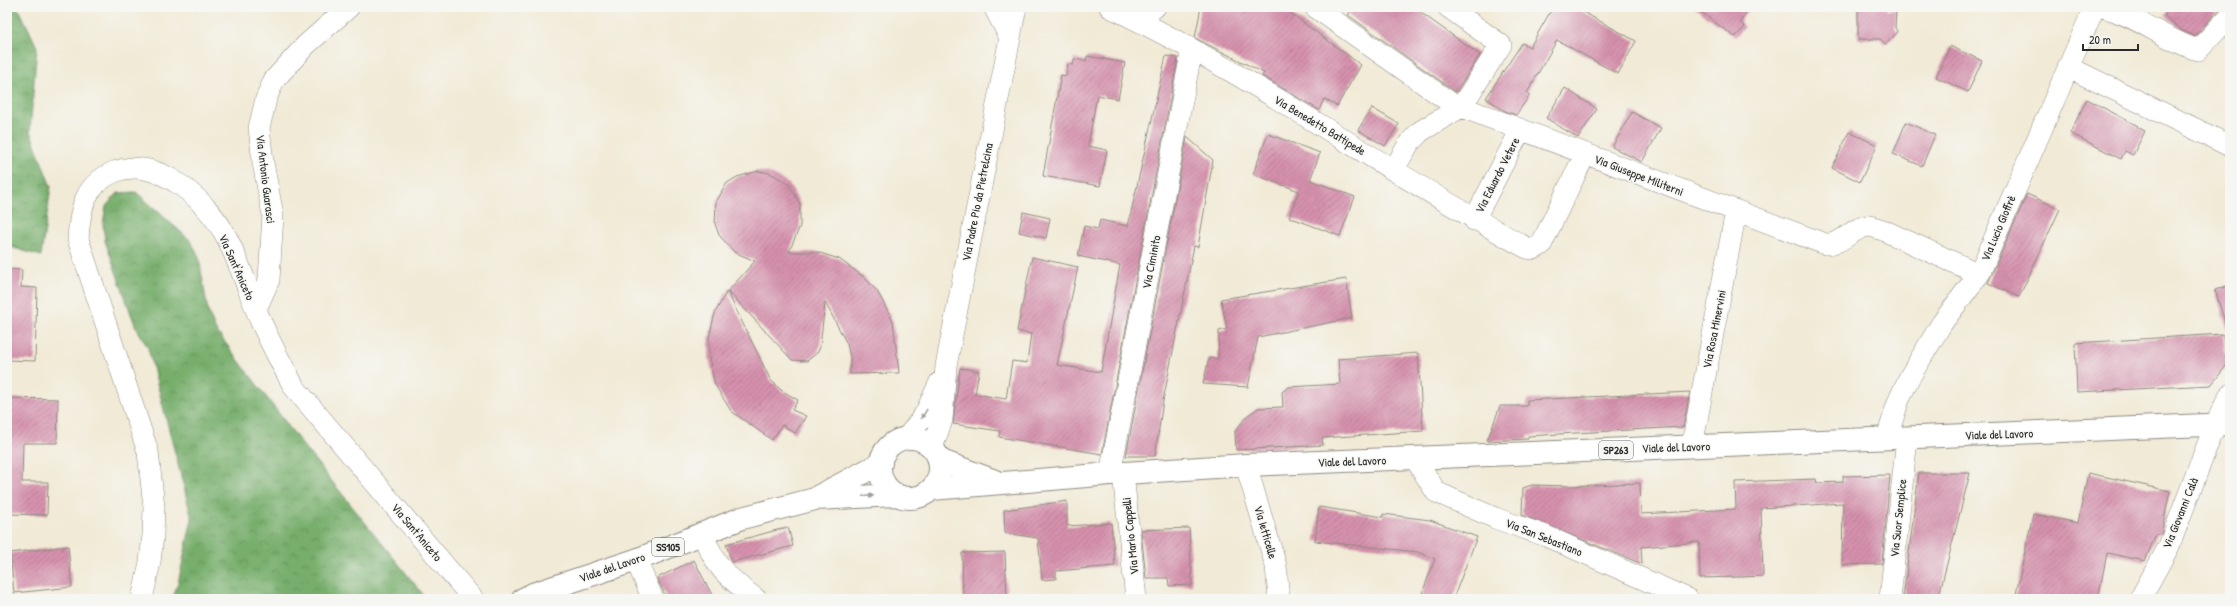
<svg xmlns="http://www.w3.org/2000/svg" width="2237" height="606" viewBox="0 0 2237 606" font-family="'Patrick Hand',sans-serif">
  <defs>
    <pattern id="forest-crowns" width="20" height="18" patternUnits="userSpaceOnUse"><rect width="20" height="18" fill="#77ae6c"/><path d="M2 6a3 3 0 1 1 6 0M12 15a3 3 0 1 1 6 0" fill="none" stroke="#628e59"/></pattern>
    <pattern id="building-hatch" width="6" height="6" patternUnits="userSpaceOnUse"><rect width="6" height="6" fill="#d691ad"/><path d="M-1 1l2-2M0 6l6-6M5 7l2-2" fill="none" stroke="#ae778d"/></pattern>
  </defs>
  <rect width="100%" height="100%" fill="#f6f6f2"/>
  <filter id="ink" filterUnits="userSpaceOnUse"><feTurbulence type="fractalNoise" baseFrequency=".025" numOctaves="2"/><feDisplacementMap in="SourceGraphic" scale="8" xChannelSelector="R" yChannelSelector="G"/><feConvolveMatrix kernelMatrix="1 2 1 2 8 2 1 2 1" color-interpolation-filters="sRGB"/></filter>
  <filter id="wash" filterUnits="userSpaceOnUse"><feTurbulence type="fractalNoise" baseFrequency=".012" numOctaves="4" result="noise"/><feDisplacementMap in="SourceGraphic" scale="16" xChannelSelector="R" yChannelSelector="G"/><feGaussianBlur stdDeviation="0.9" result="paint"/><feColorMatrix in="noise" values="0 0 0 0 0 0 0 0 0 0 0 0 0 0 0 0 0 1.4 0 .05"/><feComposite in="paint" operator="in"/></filter>
  <g filter="url(#wash)">
    <rect width="100%" height="100%" fill="#f1ead6"/>
    <path fill="url(#forest-crowns)" stroke="#516c4c" d="M 7,7 L 15,7 L 20,11 L 37,47 L 30,131 L 51,187 L 41,256 L 7,246 Z
      M 136,192 L 191,241 L 199,258 L 208,311 L 215,329 L 305,448 L 422,593 L 421,599 L 172,599 L 178,583 L 192,519 L 148,348 L 135,325 L 105,241 L 103,224 L 106,206 L 118,193 Z"/>
    <g id="blocks">
      <path fill="url(#building-hatch)" d="M 1201,7 L 1282,7 L 1361,65 L 1337,106 L 1324,99 L 1319,110 L 1262,76 L 1264,73 L 1195,38 Z
        M 1354,7 L 1413,7 L 1480,55 L 1456,92 L 1348,15 Z
        M 1553,7 L 1574,7 L 1636,41 L 1618,74 L 1557,40 L 1527,93 L 1530,95 L 1516,115 L 1505,111 L 1486,98 L 1522,43 L 1530,47 Z
        M 1694,7 L 1750,7 L 1740,22 L 1745,27 L 1735,37 Z
        M 1858,7 L 1886,7 L 1886,10 L 1896,10 L 1895,28 L 1898,32 L 1886,44 L 1880,39 L 1858,39 Z
        M 2172,7 L 2222,7 L 2195,36 L 2181,30 L 2164,15 Z
        M 1950,46 L 1982,61 L 1968,92 L 1936,77 Z
        M 1087,56 L 1125,63 L 1118,99 L 1097,95 L 1088,146 L 1107,150 L 1100,186 L 1043,176 L 1061,75 L 1066,76 L 1068,64 L 1073,65 L 1074,59 L 1086,61 Z
        M 1166,56 L 1178,58 L 1102,454 L 999,437 L 1000,431 L 953,424 L 960,368 L 979,371 L 975,394 L 1006,399 L 1012,361 L 1027,363 L 1031,334 L 1017,331 L 1032,257 L 1078,267 L 1057,365 L 1101,372 L 1120,265 L 1078,256 L 1084,226 L 1098,229 L 1100,220 L 1128,226 Z
        M 1565,88 L 1597,109 L 1578,138 L 1546,118 Z
        M 2087,99 L 2138,126 L 2137,127 L 2145,131 L 2133,155 L 2125,151 L 2121,159 L 2070,133 Z
        M 1372,108 L 1399,124 L 1385,146 L 1358,130 Z
        M 1632,112 L 1661,128 L 1642,162 L 1612,147 Z
        M 1906,122 L 1935,135 L 1922,166 L 1893,154 Z
        M 1849,132 L 1877,145 L 1860,182 L 1832,168 Z
        M 1268,134 L 1320,153 L 1310,180 L 1355,197 L 1340,236 L 1289,217 L 1299,191 L 1253,174 Z
        M 1187,137 L 1213,160 L 1198,247 L 1194,246 L 1163,401 L 1155,456 L 1126,456 Z
        M 758,171 L 770,173 L 789,184 L 800,204 L 800,226 L 789,252 L 817,252 L 839,259 L 864,277 L 877,291 L 893,321 L 899,373 L 850,374 L 850,357 L 847,344 L 825,302 L 820,347 L 818,352 L 807,361 L 792,360 L 728,291 L 755,261 L 734,252 L 719,235 L 715,224 L 716,202 L 727,183 L 737,177 Z
        M 2027,194 L 2060,209 L 2019,297 L 1988,283 Z
        M 1023,212 L 1050,218 L 1046,238 L 1019,232 Z
        M 7,269 L 22,270 L 21,287 L 37,288 L 35,361 L 7,360 Z
        M 1346,279 L 1352,318 L 1258,337 L 1248,387 L 1203,384 L 1209,358 L 1218,359 L 1219,331 L 1227,329 L 1221,299 Z
        M 2230,285 L 2230,328 L 2227,329 L 2215,290 Z
        M 727,291 L 770,379 L 781,390 L 798,400 L 792,410 L 806,416 L 795,433 L 782,425 L 772,440 L 731,411 L 715,385 L 709,358 L 709,338 L 715,313 Z
        M 2223,334 L 2227,365 L 2211,385 L 2077,392 L 2075,343 Z
        M 1418,353 L 1423,431 L 1322,438 L 1323,445 L 1236,450 L 1235,431 L 1247,416 L 1258,408 L 1283,407 L 1282,392 L 1289,387 L 1340,384 L 1338,359 Z
        M 1690,392 L 1683,427 L 1575,433 L 1528,436 L 1528,439 L 1487,441 L 1500,406 L 1527,406 L 1527,400 Z
        M 7,398 L 58,399 L 57,443 L 23,443 L 22,482 L 48,482 L 47,515 L 7,514 Z
        M 1919,473 L 1970,473 L 1938,599 L 1903,599 Z
        M 2088,473 L 2170,491 L 2161,534 L 2156,534 L 2145,561 L 2107,553 L 2098,599 L 2015,599 L 2033,514 L 2078,523 Z
        M 1890,475 L 1882,564 L 1842,565 L 1843,503 L 1761,508 L 1763,576 L 1739,577 L 1700,578 L 1699,542 L 1641,547 L 1642,564 L 1522,515 L 1523,488 L 1532,485 L 1571,486 L 1640,483 L 1641,514 L 1736,509 L 1735,482 L 1816,479 L 1817,483 L 1843,482 L 1843,476 Z
        M 1067,501 L 1067,526 L 1111,523 L 1115,566 L 1056,571 L 1056,579 L 1042,580 L 1038,538 L 1005,533 L 1004,510 Z
        M 1319,507 L 1383,517 L 1383,514 L 1430,520 L 1477,537 L 1453,599 L 1420,599 L 1435,559 L 1418,552 L 1315,541 Z
        M 788,527 L 793,546 L 732,562 L 726,544 Z
        M 1189,528 L 1192,585 L 1169,586 L 1168,578 L 1146,578 L 1141,530 Z
        M 68,546 L 72,587 L 14,593 L 10,553 Z
        M 1005,552 L 1007,599 L 963,599 L 962,553 Z
        M 694,560 L 714,599 L 667,599 L 657,578 Z"/>
    </g>
  </g>
  <g filter="url(#ink)">
    <use href="#blocks" fill-opacity="0" stroke="#8e8a80" stroke-width="1"/>
    <g fill="none" stroke-linecap="round" stroke-linejoin="round">
      <defs>
        <path id="minor" d="M 994,7 L 1010,38
          M 1110,7 C 1255,76 1386,172 1527,248 L 1534,249 L 1541,245 L 1585,154
          M 1315,7 L 1451,103 L 1825,244 C 1843,245 1851,228 1868,226 C 1873,226 1879,229 1883,230 L 1979,274
          M 2103,7 C 2137,16 2165,40 2198,50 L 2230,16
          M 1138,20 L 1155,7
          M 2068,67 L 2230,146
          M 1394,169 L 1410,142 L 1421,131 L 1461,107 L 1501,45 L 1448,7
          M 1474,220 L 1520,131
          M 256,309 L 269,280 L 273,215 L 263,163 L 259,128 L 266,99 L 274,80 L 306,45 L 349,7
          M 1887,438 L 1898,402 L 1909,378 L 1942,323 L 1979,274 L 2091,15 L 2090,7
          M 906,439 L 925,414 L 940,382
          M 1692,446 L 1736,211
          M 932,448 L 942,420 L 946,366 L 1016,7
          M 1415,458 L 1436,492 L 1495,518 L 1546,536 L 1688,599
          M 1246,465 L 1276,566 L 1279,599
          M 1123,473 L 1136,599
          M 1110,474 L 1192,49
          M 702,533 C 717,569 725,575 756,599
          M 636,560 L 653,599
          M 142,599 L 150,562 L 153,535 L 154,507 L 148,452 L 78,239 C 80,209 84,185 114,172 C 158,154 210,203 228,240 C 241,267 250,295 261,322 C 271,344 282,365 294,387 L 473,599
          M 1890,599 L 1907,438
          M 2140,599 L 2169,546 L 2215,425 L 2230,395"/>
        <path id="major" d="M880 468a30 30 0 1 1 60 0a30 30 0 1 1-60 0Z
          M 939,460 L 995,481
          M 932,489 L 1110,474 L 1246,465 L 2230,424
          M 819,496 L 881,463
          M 523,599 L 533,594 L 636,560 L 742,518 L 815,499 L 897,495"/>
      </defs>
      <use href="#minor" stroke="#8e8a80" stroke-width="22"/>
      <use href="#major" stroke="#8e8a80" stroke-width="24"/>
      <use href="#minor" stroke="#fff" stroke-width="21"/>
      <use href="#major" stroke="#fff" stroke-width="22"/>
    </g>
    <defs><path id="oneway-solid" d="M-6-.8H1V-3.2L6.5 0L1 3.2V.8H-6Z"/></defs>
    <g fill="#a0a0a0">
      <use href="#oneway-solid" transform="translate(924 414) rotate(122)"/>
      <use href="#oneway-solid" transform="translate(868 496) rotate(-3)"/>
    </g>
  </g>
  <g text-anchor="middle" dominant-baseline="central" stroke-width="3" stroke-linejoin="round" paint-order="stroke">
    <g fill="#f6f6f2" stroke="#686867" stroke-width="1">
      <rect x="1599" y="441" width="34" height="18" rx="3"/>
      <rect x="652" y="538" width="32" height="18" rx="3"/>
    </g>
    <g font-size="11" font-weight="bold" fill="#2b2b2b">
      <text x="1616" y="450">SP263</text>
      <text x="668" y="547">SS105</text>
    </g>
    <g font-size="12" fill="#2b2b2b" stroke="#f6f6f2">
      <text transform="translate(1320 125) rotate(31)">Via Benedetto Battipede</text>
      <text transform="translate(1497 175) rotate(-63)">Via Eduardo Vetere</text>
      <text transform="translate(1639 175) rotate(21)">Via Giuseppe Militerni</text>
      <text transform="translate(266 179) rotate(83)">Via Antonio Guarasci</text>
      <text transform="translate(977 202) rotate(-79)">Via Padre Pio da Pietrelcina</text>
      <text transform="translate(1998 228) rotate(-67)">Via Lucio Gioffrè</text>
      <text transform="translate(1151 262) rotate(-79)">Via Ciminito</text>
      <text transform="translate(237 267) rotate(66)">Via Sant'Aniceto</text>
      <text transform="translate(1714 329) rotate(-79)">Via Rosa Minervini</text>
      <text transform="translate(1999 434) rotate(-2)">Viale del Lavoro</text>
      <text transform="translate(1676 447) rotate(-2)">Viale del Lavoro</text>
      <text transform="translate(1352 461) rotate(-2)">Viale del Lavoro</text>
      <text transform="translate(2180 513) rotate(-68)">Via Giovanni Calà</text>
      <text transform="translate(1898 518) rotate(-84)">Via Suor Semplice</text>
      <text transform="translate(417 532) rotate(50)">Via Sant'Aniceto</text>
      <text transform="translate(1266 532) rotate(74)">Via Ietticelle</text>
      <text transform="translate(1130 536) rotate(-96)">Via Mario Cappelli</text>
      <text transform="translate(1544 537) rotate(22)">Via San Sebastiano</text>
      <text transform="translate(612 567) rotate(-19)">Viale del Lavoro</text>
    </g>
  </g>
  <rect width="2237" height="606" fill="none" stroke="#f6f6f2" stroke-width="24"/>
  <path d="M2083 44v6h55v-6" fill="none" stroke="#2b2b2b" stroke-width="2"/>
  <text x="2089" y="44" font-size="12" fill="#2b2b2b" stroke="#f6f6f2" stroke-width="3" paint-order="stroke">20 m</text>
</svg>
